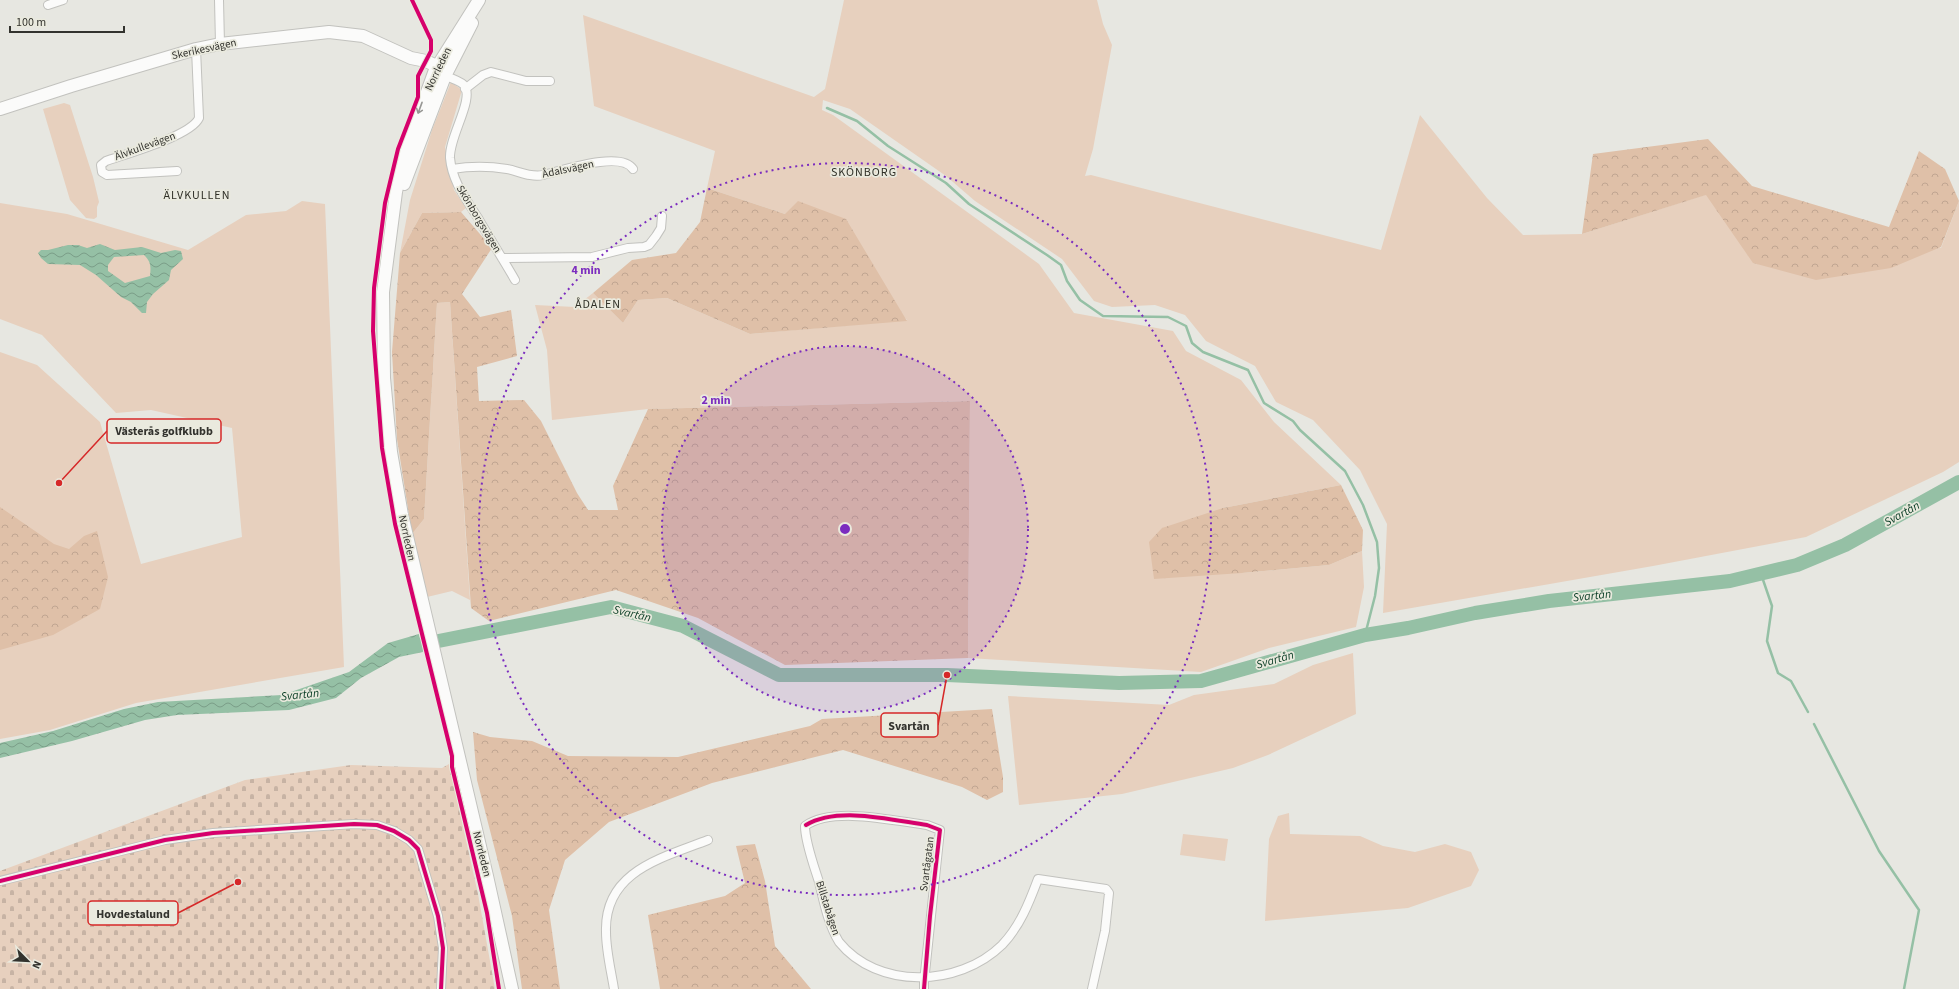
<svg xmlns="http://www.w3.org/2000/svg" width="1959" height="989" viewBox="0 0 1959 989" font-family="'Source Sans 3',sans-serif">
  <defs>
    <pattern id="forest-crowns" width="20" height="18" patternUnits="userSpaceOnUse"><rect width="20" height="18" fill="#dfc0a8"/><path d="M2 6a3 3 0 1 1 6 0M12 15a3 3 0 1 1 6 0" fill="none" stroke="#c0a591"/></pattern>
    <pattern id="cemetery-stones" width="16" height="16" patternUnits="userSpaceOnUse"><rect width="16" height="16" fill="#e7d0be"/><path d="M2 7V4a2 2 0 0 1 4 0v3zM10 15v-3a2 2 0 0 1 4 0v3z" fill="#c7b3a4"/></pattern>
    <pattern id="water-waves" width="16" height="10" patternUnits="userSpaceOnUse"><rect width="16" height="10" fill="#95c0a5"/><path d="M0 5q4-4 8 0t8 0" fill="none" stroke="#7a9d87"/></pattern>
  </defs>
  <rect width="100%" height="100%" fill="#e7e7e1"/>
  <path fill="#e7d0be" d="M 844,0 L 1097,0 L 1103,24 L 1112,45 L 1093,149 L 1085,176 L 1091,175 L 1381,250 L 1420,115 L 1487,198 L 1523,235 L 1582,234 L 1708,194 L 1941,248 L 1959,201 L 1959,462 L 1943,472 L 1806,537 L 1653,566 L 1383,613 L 1387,524 L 1360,470 L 1313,420 L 1276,402 L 1255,366 L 1206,341 L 1185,315 L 1155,305 L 1112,307 L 1094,301 L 1062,259 L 975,201 L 946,176 L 850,109 L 823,100 L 822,110 L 833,115 L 1039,264 L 1074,313 L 1173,331 L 1186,351 L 1241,380 L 1274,422 L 1341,485 L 1223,508 L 1242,573 L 1329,565 L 1362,551 L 1364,587 L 1356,627 L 1269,648 L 1201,672 L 968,658 L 970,401 L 648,409 L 552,420 L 547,350 L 535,305 L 575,307 L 593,293 L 623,323 L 638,300 L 667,298 L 750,334 L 907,320 L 785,214 L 707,188 L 715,151 L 594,106 L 583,15 L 814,97 L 825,89 Z
    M 451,82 L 462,90 L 445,147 L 454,190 L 466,208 L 461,212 L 422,213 L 400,253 L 410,200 L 432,130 Z
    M 64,103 L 70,105 L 93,177 L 99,202 L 97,207 L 97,217 L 94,219 L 86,218 L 70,200 L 43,109 Z
    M 302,201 L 325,204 L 344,667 L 136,703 L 50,730 L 0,739 L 0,352 L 37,365 L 100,422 L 141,564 L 242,537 L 232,428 L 151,410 L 116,413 L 42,335 L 0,319 L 0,203 L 67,214 L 188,250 L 246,215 L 286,211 Z
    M 450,302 L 470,600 L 452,591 L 427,597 L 412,534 L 424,519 L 437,303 Z
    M 1353,653 L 1356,714 L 1268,755 L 1233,768 L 1122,794 L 1019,805 L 1008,696 L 1169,705 L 1194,695 L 1274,684 L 1313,665 Z
    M 1289,813 L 1290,834 L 1360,836 L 1383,846 L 1415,852 L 1445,844 L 1471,852 L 1479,870 L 1471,886 L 1408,908 L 1265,921 L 1269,839 L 1278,816 Z
    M 1183,834 L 1228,839 L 1225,861 L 1180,855 Z"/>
  <path fill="url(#forest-crowns)" d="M 1708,139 L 1752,186 L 1889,227 L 1919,151 L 1945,169 L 1959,201 L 1941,247 L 1891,268 L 1816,280 L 1753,263 L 1706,195 L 1582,234 L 1593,154 Z
    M 707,188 L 785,214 L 798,201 L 846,219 L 907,321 L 750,334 L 667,298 L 638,300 L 623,323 L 593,293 L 632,260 L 676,253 L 700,222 Z
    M 461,212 L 492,248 L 462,294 L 480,317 L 511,310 L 517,356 L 477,367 L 479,401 L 524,400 L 541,421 L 577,493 L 588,510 L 618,510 L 613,486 L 648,409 L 970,401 L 968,658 L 785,665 L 698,618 L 616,590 L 489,621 L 471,608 L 450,302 L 437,303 L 424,519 L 412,534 L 397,439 L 392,352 L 400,253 L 422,213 Z
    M 1341,485 L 1363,530 L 1362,551 L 1329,565 L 1242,573 L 1154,579 L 1149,542 L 1162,528 L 1223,508 Z
    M 0,507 L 54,544 L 69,549 L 84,536 L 97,531 L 108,577 L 100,609 L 53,635 L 0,650 Z
    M 992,709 L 1003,777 L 1003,792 L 987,800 L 962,787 L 843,750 L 712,783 L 609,822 L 565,860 L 549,910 L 560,989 L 522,989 L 512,916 L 477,780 L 473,732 L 490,737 L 532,741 L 568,756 L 678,757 L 810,726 L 822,719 Z
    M 755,844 L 765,881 L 775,946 L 811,989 L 660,989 L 648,915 L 725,896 L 745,883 L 736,846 Z"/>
  <path fill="url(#cemetery-stones)" d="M 449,764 L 478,894 L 495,989 L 0,989 L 0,871 L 245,780 L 351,765 L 442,768 Z"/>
  <path fill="url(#water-waves)" fill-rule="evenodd" d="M 100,244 L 115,250 L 142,247 L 161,253 L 175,250 L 181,251 L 183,259 L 171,270 L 169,280 L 153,294 L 147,302 L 146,313 L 142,313 L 131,302 L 121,297 L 96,275 L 80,265 L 48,264 L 41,258 L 38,253 L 41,250 L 48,250 L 68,245 L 78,245 L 87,248 ZM 144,255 C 151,262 151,266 150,276 L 125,283 L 108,271 L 108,265 L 114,257 Z
    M 419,634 L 423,652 L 399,657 L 361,678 L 336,698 L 289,710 L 177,715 L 145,720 L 72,741 L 0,758 L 0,743 L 53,731 L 124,709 L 158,702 L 282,695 L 349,672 L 388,643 Z"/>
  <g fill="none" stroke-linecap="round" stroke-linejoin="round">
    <path stroke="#95c0a5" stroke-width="2.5" d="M 827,108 L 857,121 L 888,146 L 946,183 L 969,204 L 1047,255 L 1061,265 L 1067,281 L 1080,300 L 1103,316 L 1168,317 L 1186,326 L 1192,343 L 1203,352 L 1248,370 L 1264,403 L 1293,421 L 1300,430 L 1345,471 L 1363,505 L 1377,542 L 1379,568 L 1375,596 L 1365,635
      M 1761,574 L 1772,606 L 1767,641 L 1778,673 L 1791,681 L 1808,712
      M 1814,724 L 1879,851 L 1919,910 L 1904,989"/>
    <path stroke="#95c0a5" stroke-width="14" d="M 403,648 L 611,607 L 683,626 L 779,675 L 947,675 L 1119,683 L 1201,681 L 1365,635 L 1408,628 L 1475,613 L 1549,601 L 1730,581 L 1797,565 L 1845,545 L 1959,482"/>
    <defs>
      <path id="street" d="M 219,0 L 220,44
        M 48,5 L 63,0
        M 445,76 C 451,78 460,81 464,85 C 475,99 449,136 450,158 C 452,181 466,199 478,218 C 490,239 503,259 515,280
        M 465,89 L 483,75 L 491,72 L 526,81 L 550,81
        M 452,169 C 471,166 488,166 507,169 C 518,171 531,178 543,175 C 561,171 621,150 633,169
        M 177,171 L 107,175 L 102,172 L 101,165 L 106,161 C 126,154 191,136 199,118 L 196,49
        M 502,258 L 592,257 L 628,248 L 644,247 L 649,245 L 656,236 L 661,228 L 662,216
        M 0,881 L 165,840 L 213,833 L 354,824 L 377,825 L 394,831 L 409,840 L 418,849 L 438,916 L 443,948 L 441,989
        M 614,989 C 611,970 606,951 606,932 C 604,871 662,858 708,840
        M 924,989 L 924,982 L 940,830 L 927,825 C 895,821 833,806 805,826 C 805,842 814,866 819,882 C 824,902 828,924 839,942 C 877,989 958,988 1002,945 C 1020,926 1029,903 1038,879 L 1106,889 L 1109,893 L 1105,931 L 1092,989"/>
      <path id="secondary" d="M 479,0 L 435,70 L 402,161 L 396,192 L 383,292 L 384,378 L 391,452 L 402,515 L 487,876 L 512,989
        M 0,109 L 71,86 L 196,49 L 220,44 L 329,32 L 363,36 L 411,58 L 426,61 L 447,71
        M 404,184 L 445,76 L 472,23"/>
    </defs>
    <use href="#street" stroke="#c2c2be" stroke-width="10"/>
    <use href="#secondary" stroke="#c2c2be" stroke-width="14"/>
    <use href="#street" stroke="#fbfbfa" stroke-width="8"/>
    <use href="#secondary" stroke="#fbfbfa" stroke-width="12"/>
    <defs>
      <path id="cycleway" d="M 412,0 L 431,40 L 431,51 L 418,76 L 418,97 L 398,149 L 385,203 L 374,288 L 373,331 L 382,448 L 395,524 L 452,756 L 452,767 L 487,913 L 499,989
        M 806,825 C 838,806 892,820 927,825 L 940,830 L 930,916 L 924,989
        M 0,881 L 165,840 L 213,833 L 354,824 L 377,825 L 394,831 L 409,840 L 418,849 L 438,916 L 443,948 L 441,989"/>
    </defs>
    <use href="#cycleway" stroke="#eaeade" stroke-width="6"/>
    <use href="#cycleway" stroke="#d6006c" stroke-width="4"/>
  </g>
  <defs><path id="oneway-shaft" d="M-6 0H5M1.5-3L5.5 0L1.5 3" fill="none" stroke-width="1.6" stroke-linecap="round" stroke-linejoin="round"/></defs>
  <use stroke="#979794" href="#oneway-shaft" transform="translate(420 108) rotate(110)"/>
  <circle cx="845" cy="529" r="183" fill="#7b2cbf" fill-opacity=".12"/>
  <g fill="none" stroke="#7b2cbf" stroke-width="2" stroke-dasharray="2 4">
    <circle cx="845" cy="529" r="183"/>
    <circle cx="845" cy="529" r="366"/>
  </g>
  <g text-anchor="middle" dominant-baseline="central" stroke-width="3.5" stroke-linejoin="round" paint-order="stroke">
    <g font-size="11" fill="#33332e" stroke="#eaeade">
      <text transform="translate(204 49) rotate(-12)">Skerikesvägen</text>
      <text transform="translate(438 69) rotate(-64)">Norrleden</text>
      <text transform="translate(145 146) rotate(-20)">Älvkullevägen</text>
      <text transform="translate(568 169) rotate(-12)">Ådalsvägen</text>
      <text transform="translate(479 219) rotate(59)">Skönborgsvägen</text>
      <text transform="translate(407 538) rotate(78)">Norrleden</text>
      <text transform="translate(482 854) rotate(76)">Norrleden</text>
      <text transform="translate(927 864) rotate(-83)">Svartågatan</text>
      <text transform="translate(828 908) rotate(72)">Billstabågen</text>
    </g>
    <g font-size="12" letter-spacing="1" fill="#303027" stroke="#eaeade">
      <text x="864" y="172">SKÖNBORG</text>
      <text x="197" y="195">ÄLVKULLEN</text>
      <text x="598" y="304">ÅDALEN</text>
    </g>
    <g font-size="12" font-style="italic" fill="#063b22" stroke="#eaeade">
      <text transform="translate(1902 514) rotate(-29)">Svartån</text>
      <text transform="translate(1592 596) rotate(-6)">Svartån</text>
      <text transform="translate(632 614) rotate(13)">Svartån</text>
      <text transform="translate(1275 660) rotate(-16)">Svartån</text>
      <text transform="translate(300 695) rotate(-6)">Svartån</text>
    </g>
  </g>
  <circle cx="845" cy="529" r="6" fill="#7b2cbf" stroke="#eaeade" stroke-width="2"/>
  <g font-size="12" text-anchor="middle" font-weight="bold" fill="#7b2cbf" stroke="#eaeade" stroke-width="3.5" stroke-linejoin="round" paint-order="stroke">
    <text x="586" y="274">4 min</text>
    <text x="716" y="404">2 min</text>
  </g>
  <path fill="none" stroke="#d62828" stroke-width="1.5" d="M59 483L107 431M947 675L938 725M238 882L178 913"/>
  <g fill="#d62828" stroke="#eaeade" stroke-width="1.5">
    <circle cx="59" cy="483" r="4"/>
    <circle cx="947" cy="675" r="4"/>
    <circle cx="238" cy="882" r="4"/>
  </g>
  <g fill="#eaeade" stroke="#d62828" stroke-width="1.5">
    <rect x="107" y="419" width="114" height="24" rx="4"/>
    <rect x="881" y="713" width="57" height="24" rx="4"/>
    <rect x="88" y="901" width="90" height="24" rx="4"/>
  </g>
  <g font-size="12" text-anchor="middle" font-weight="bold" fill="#33332e">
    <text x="164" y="435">Västerås golfklubb</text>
    <text x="909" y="730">Svartån</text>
    <text x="133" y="918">Hovdestalund</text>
  </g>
  <g transform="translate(28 961) rotate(114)" stroke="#eaeade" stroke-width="3" paint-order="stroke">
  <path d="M0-3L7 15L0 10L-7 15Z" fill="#33332e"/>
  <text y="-6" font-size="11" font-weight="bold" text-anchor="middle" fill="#33332e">N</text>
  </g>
  <path d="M10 26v6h114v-6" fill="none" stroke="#33332e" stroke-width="2"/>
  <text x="16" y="26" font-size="12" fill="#33332e" stroke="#eaeade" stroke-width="3" paint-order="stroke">100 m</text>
</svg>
